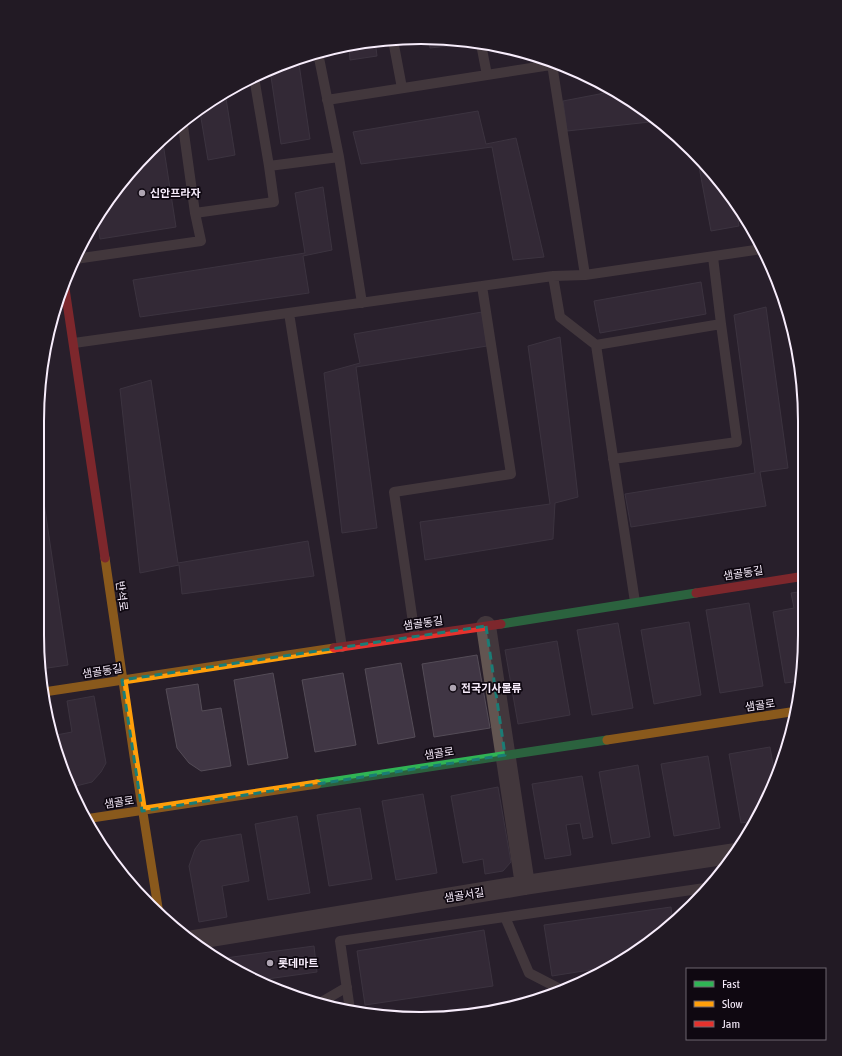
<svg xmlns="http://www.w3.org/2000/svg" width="842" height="1056" viewBox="0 0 842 1056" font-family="'Asap Condensed','Noto Sans KR',sans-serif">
  <rect width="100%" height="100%" fill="#281f2b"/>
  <path fill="#403644" stroke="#544c57" d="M 429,38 L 446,38 L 457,40 L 457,45 L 430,48 Z
    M 371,40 L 375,40 L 377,56 L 350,60 L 349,46 Z
    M 298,57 L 310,139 L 281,144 L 270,70 Z
    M 615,91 L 655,116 L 659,121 L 567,131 L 563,101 Z
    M 225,92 L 235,155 L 208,160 L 200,112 Z
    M 478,111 L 486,144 L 516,138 L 544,257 L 513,260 L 492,147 L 361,164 L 353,132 Z
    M 163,143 L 176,227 L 100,239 L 97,218 L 132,168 Z
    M 697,156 L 710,168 L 735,203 L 739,226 L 711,231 Z
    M 323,187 L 332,250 L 303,256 L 309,293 L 140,317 L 133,280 L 305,253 L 295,193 Z
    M 701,282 L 706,314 L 600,333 L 594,301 Z
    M 766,307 L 788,468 L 760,472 L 766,506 L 631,527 L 625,494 L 755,473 L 734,315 Z
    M 482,312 L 487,346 L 356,367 L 377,528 L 342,533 L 324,373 L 360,363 L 354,334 Z
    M 560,337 L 578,497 L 555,503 L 553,539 L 425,560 L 420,522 L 550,504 L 528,346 Z
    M 151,380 L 178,563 L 308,541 L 314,576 L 182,594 L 179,565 L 140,573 L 120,389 Z
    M 38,462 L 68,665 L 41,669 L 37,635 Z
    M 805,591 L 805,635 L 801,681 L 785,683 L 773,612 L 794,608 L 791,593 Z
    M 749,603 L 763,686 L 720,693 L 706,610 Z
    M 689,622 L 701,695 L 654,704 L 641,630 Z
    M 618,623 L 633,708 L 592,715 L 577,630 Z
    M 557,641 L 570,715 L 518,724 L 505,650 Z
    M 477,655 L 490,728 L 434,737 L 422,664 Z
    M 401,663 L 415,737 L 378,744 L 365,669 Z
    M 273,673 L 288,758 L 248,765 L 234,680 Z
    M 343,673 L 356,745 L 315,752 L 302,680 Z
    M 198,684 L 202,711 L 221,708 L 231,766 L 201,771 L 189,763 L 177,748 L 166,689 Z
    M 94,696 L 106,763 L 101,772 L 92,782 L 72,787 L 51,736 L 72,732 L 67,701 Z
    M 770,747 L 776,782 L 755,821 L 741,823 L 729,754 Z
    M 708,756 L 720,828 L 674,836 L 661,764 Z
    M 638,765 L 650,837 L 612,844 L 599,772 Z
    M 582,776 L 593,837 L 583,839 L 580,823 L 566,825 L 571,855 L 545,859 L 532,784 Z
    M 498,787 L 511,862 L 503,871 L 485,874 L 483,859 L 463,863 L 451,796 Z
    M 423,794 L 437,873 L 396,880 L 382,801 Z
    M 360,808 L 372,879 L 329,886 L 317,815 Z
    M 297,816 L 310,893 L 268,900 L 255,824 Z
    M 241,834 L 249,881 L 222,886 L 227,917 L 199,922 L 189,866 L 195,849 L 201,841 Z
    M 671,907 L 673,925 L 615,966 L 552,976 L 544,925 Z
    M 484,930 L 493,986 L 365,1005 L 357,951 Z
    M 314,946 L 317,972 L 260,980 L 229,967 L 218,959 Z"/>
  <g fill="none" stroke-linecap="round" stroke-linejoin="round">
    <path stroke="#625551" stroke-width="10" d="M 393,40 L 402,88
      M 481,44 L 487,75
      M 318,53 L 339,157 L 362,303
      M 552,64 L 585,275
      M 254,77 L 269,166
      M 327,100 L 557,64
      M 183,126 L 195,213 L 274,202 L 269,166 L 339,157
      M 75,259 L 201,241 L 195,213
      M 553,276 L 560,317 L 596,345 L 635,602
      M 289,313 L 342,647
      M 74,343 L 553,276 L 585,275 L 762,249
      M 596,345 L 721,324 L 713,257
      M 613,459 L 737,442 L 721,324
      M 415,636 L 394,492 L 511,474 L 482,286
      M 505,917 L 529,973 L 560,989
      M 318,1004 L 347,987
      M 350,1010 L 340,941 L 705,888"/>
    <path stroke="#625551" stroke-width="20" d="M 486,626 L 525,885
      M 193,940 L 525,885 L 736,853"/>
    <path stroke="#30b455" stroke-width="9" d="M 501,624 L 696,593
      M 317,784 L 607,740"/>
    <path stroke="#ff9f0a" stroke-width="9" d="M 105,558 L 134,756 L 159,914
      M 44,692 L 334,648
      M 607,740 L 797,711
      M 85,819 L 317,784"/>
    <path stroke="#e5322d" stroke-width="9" d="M 64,282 L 105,558
      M 696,593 L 805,576
      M 334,648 L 501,624"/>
  </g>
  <path d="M0 0H842V1056H0ZM 486,626 L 505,755 L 142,811 L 122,680 Z" fill="#281f2b" fill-opacity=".55" fill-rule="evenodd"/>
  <path fill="none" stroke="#1b7c75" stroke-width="3" stroke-dasharray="8 5" stroke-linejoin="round" d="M 486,626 L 505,755 L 142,811 L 122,680 Z"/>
  <g fill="#afa5b3" stroke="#0f0811" stroke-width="1.5">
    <circle cx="142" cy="193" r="4"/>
    <circle cx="453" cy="688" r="4"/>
    <circle cx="270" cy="963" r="4"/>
  </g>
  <g text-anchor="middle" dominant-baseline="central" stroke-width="3.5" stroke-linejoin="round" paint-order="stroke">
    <g font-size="11" font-weight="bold" fill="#f8edfc" stroke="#0f0811" text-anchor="start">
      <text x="150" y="193">신안프라자</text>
      <text x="461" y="688">전국기사물류</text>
      <text x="278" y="963">롯데마트</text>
    </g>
    <g font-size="11" fill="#f8edfc" stroke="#0f0811">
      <text transform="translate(743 573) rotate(-9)">샘골동길</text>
      <text transform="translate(122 596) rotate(82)">반석로</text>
      <text transform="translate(423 623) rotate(-8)">샘골동길</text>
      <text transform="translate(102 671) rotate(-9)">샘골동길</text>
      <text transform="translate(760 705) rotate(-8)">샘골로</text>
      <text transform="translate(439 753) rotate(-9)">샘골로</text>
      <text transform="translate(119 802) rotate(-9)">샘골로</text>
      <text transform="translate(464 895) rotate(-9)">샘골서길</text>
    </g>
  </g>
  <path d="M0 0H842V1056H0ZM421 44H421A377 377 0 0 1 798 421V635A377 377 0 0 1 421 1012H421A377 377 0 0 1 44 635V421A377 377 0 0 1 421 44Z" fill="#221a24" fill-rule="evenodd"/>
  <path fill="none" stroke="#f8edfc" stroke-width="2" d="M421 44H421A377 377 0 0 1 798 421V635A377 377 0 0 1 421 1012H421A377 377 0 0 1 44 635V421A377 377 0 0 1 421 44Z"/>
  <rect x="686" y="968" width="140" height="72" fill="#0f0811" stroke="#6c646f"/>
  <rect x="694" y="981" width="20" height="6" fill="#30b455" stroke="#6c646f"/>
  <text x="722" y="988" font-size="12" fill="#f8edfc">Fast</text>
  <rect x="694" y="1001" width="20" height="6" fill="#ff9f0a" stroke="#6c646f"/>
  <text x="722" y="1008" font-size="12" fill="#f8edfc">Slow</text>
  <rect x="694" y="1021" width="20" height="6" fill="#e5322d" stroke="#6c646f"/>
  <text x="722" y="1028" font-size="12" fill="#f8edfc">Jam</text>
</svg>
